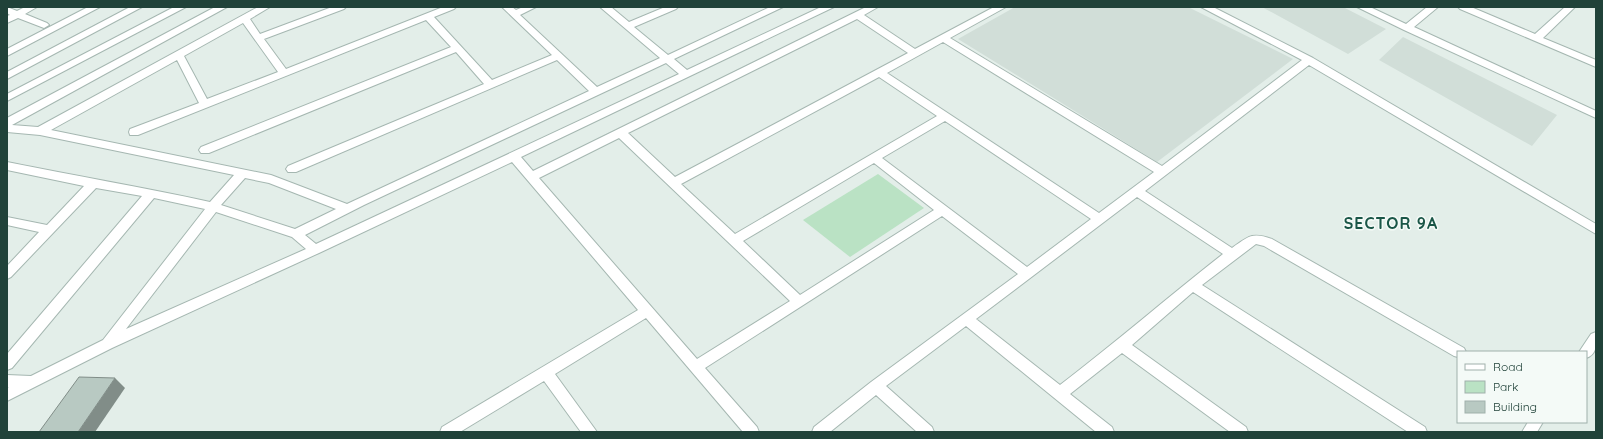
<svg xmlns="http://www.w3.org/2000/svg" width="1603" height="439" viewBox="0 0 1603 439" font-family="Quicksand,sans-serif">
  <rect width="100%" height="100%" fill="#e3eee9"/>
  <path fill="#d1ded8" d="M 1015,7 L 1188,7 L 1293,59 L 1157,162 L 958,39 Z
    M 1262,7 L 1343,7 L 1386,29 L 1348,54 Z
    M 1403,37 L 1557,115 L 1532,146 L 1379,60 Z"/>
  <path fill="#bae2c4" d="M 878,174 L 924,208 L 850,257 L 803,220 Z"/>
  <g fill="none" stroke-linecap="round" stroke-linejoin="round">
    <defs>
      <path id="minor" d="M 7,7 L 17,11 L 25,7 L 37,7 L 25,14 L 47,23 L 49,25 L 44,28 L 18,18 L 7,23 L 7,16 L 10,15 L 7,13 Z
        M 88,7 L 100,7 L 7,56 L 7,49 Z
        M 130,7 L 142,7 L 7,79 L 7,72 Z
        M 174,7 L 186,7 L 7,101 L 7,94 Z
        M 215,7 L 227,7 L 12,125 L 38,127 L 258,7 L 270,7 L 250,19 L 260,34 L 332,7 L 346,7 L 344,9 L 264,39 L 286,69 L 443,7 L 456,7 L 454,9 L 434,17 L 492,80 L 552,55 L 502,7 L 512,7 L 516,10 L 523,7 L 536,7 L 520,15 L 597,87 L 660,58 L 600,7 L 611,7 L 629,22 L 665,7 L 678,7 L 676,9 L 634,27 L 668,55 L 770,7 L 783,7 L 674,59 L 687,70 L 821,7 L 834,7 L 521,157 L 533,171 L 866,7 L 878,7 L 864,15 L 915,49 L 994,7 L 1006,7 L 950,38 L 1162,166 L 1302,60 L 1201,7 L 1213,7 L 1313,58 L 1596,224 L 1596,234 L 1309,65 L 1145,191 L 1232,248 C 1249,236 1252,232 1272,239 L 1464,348 L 1466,352 L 1458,352 L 1458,357 L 1454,356 L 1264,246 L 1256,244 L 1202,285 L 1425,427 L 1427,432 L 1408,432 L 1193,292 L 1132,345 L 1246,427 L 1248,432 L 1230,432 L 1122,353 L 1070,394 L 1112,427 L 1114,432 L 1096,432 L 966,326 L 886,386 L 932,427 L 934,432 L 917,432 L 876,395 L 830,432 L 812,432 L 814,427 L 871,382 L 1018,274 L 942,216 L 705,368 L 757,427 L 759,432 L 743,432 L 646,318 L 555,374 L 597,432 L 581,432 L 544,381 L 460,432 L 440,432 L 442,427 L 638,310 L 512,162 L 319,253 L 112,348 L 7,401 L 7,388 L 9,387 L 7,387 L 7,375 L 31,376 L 103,340 L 205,209 L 154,198 L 12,368 L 7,370 L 7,354 L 142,196 L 96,188 L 11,277 L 7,279 L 7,266 L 39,232 L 7,225 L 7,217 L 47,225 L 84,186 L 7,170 L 7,162 C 75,176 143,187 210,202 L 234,175 L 40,135 L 7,132 L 7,118 ZM 857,19 L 908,53 L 675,177 L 628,133 ZM 426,20 L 451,47 L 201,147 L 199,150 L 201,153 L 209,153 L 456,52 L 484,84 L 288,166 L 286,169 L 288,172 L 296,172 L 557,60 L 589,91 L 347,204 L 271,175 L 51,130 L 177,60 L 199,103 L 130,129 L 129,132 L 130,135 L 138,135 ZM 243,23 L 278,72 L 207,99 L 184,56 ZM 943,42 L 1154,172 L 1099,213 L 887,73 ZM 666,63 L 679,74 L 316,244 L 305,235 L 364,205 ZM 879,77 L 937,116 L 735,234 L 681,184 ZM 945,121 L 1091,219 L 1027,267 L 882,158 ZM 619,138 L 790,301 L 697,359 L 539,178 ZM 874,163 L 934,210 L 800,295 L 743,241 ZM 245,178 L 269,183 L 336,209 L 295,229 L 221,205 ZM 1137,197 L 1223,254 C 1168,297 1115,343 1060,385 L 976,319 ZM 216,212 L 292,237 L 306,249 L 126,329 Z
        M 1357,7 L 1370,7 L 1406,24 L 1427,7 L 1438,7 L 1414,27 L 1596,111 L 1596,118 L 1404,30 Z
        M 1458,7 L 1471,7 L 1535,34 L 1565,7 L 1575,7 L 1543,38 L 1596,60 L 1596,67 L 1460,9 Z
        M 1596,332 C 1596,343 1598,354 1586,358 L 1586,352 L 1579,352 L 1591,334 Z
        M 1528,422 L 1543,422 L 1537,432 L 1522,432 Z"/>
    </defs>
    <use href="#minor" stroke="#a5b7b1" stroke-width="2"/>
    <use href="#minor" fill="#fff" fill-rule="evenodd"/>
  </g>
  <path fill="#818d88" d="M 115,378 L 125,388 L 95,432 L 78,432 Z"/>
  <path fill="#b8c9c2" stroke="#818d88" d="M 79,377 L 115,378 L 78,432 L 39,432 Z"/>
  <g text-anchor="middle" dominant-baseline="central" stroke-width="3" stroke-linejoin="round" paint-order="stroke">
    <g font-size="16" font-weight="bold" letter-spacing="1" fill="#1a5647" stroke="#f4faf7">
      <text x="1391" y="223">SECTOR 9A</text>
    </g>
  </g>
  <rect width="1603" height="439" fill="none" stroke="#204239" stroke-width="16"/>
  <rect x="1457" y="351" width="130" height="72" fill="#f4faf7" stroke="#9fb0ab"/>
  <rect x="1465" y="364" width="20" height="6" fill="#ffffff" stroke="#9fb0ab"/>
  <text x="1493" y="371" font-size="12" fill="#204239">Road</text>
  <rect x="1465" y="381" width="20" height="12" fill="#bae2c4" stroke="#9fb0ab"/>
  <text x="1493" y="391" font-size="12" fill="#204239">Park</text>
  <rect x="1465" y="401" width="20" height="12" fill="#b8c9c2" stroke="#9fb0ab"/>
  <text x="1493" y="411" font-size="12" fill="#204239">Building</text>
</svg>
